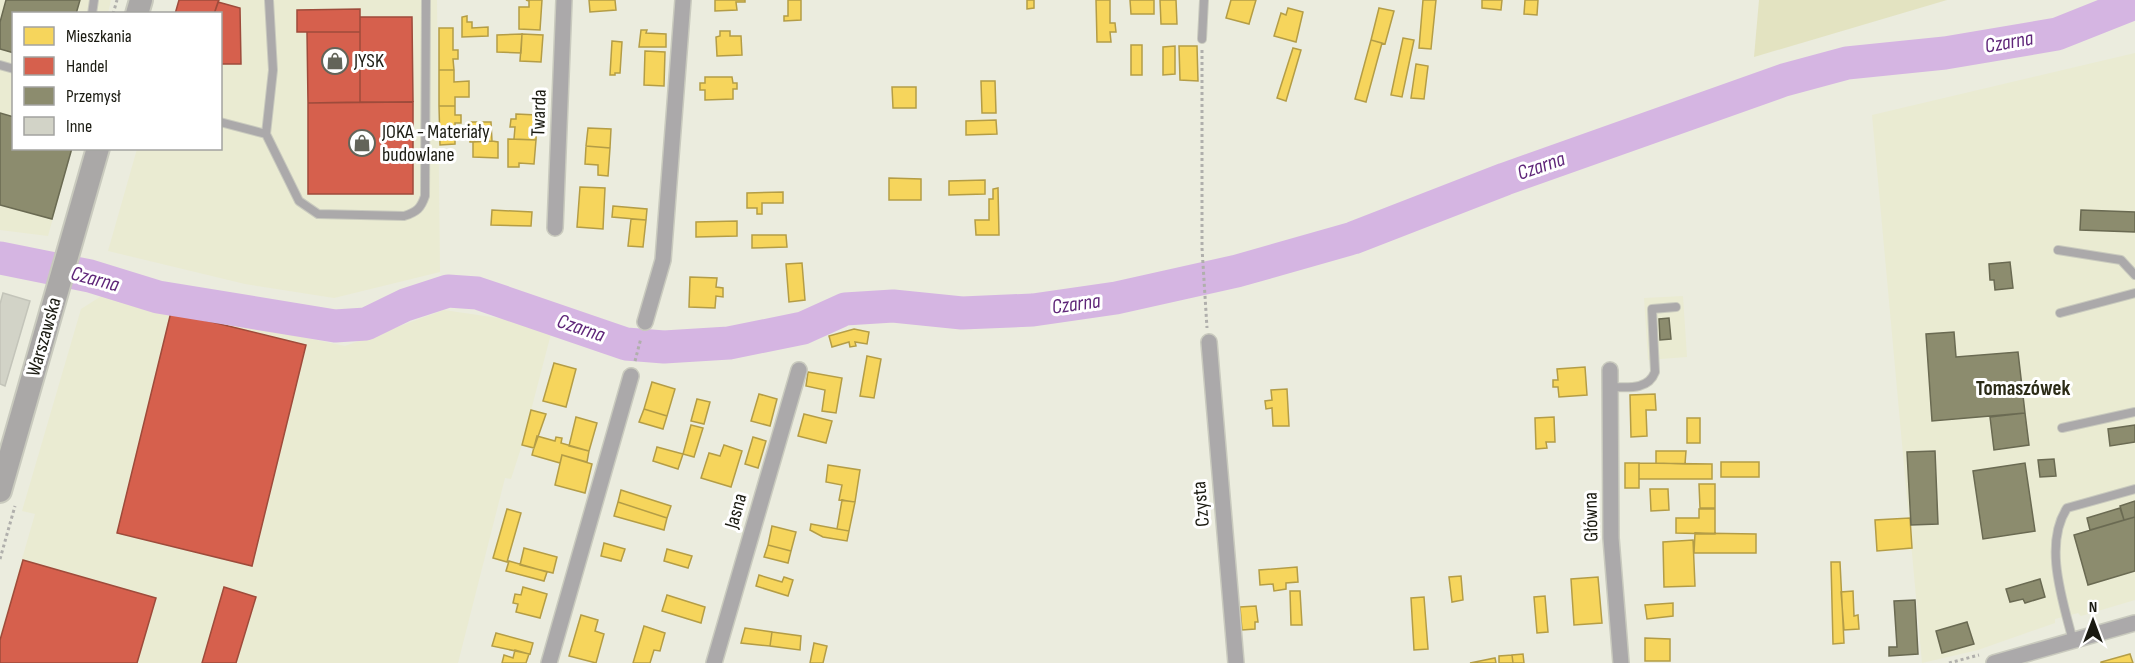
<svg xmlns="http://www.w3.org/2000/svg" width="2135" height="663" viewBox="0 0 2135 663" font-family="'Sofia Sans Condensed',sans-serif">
  <rect width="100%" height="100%" fill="#ebecde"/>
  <path fill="#eaebd2" d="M 0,0 L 111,0 L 108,13 L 14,14 L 14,148 L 72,149 L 48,236 L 0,230 Z
    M 179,0 L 437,0 L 440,272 L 334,298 L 245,284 L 108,251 L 137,149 L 220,148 L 220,14 Z
    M 2135,53 L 2135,600 L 2081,616 L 2078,613 L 2055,619 L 2055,623 L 1978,650 L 1922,663 L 1872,115 Z
    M 103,295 L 345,346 L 444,310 L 553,326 L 522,445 L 511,479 L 505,478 L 458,663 L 0,663 L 0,635 L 35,514 L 22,511 L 81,309 Z
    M 1683,296 L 1687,357 L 1648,360 L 1644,298 Z"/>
  <path fill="#e3e3c1" d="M 1759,0 L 1947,0 L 1754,57 Z"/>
  <path fill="#f6d55c" stroke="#b49d46" stroke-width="1.5" d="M 542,0 L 540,30 L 519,29 L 519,7 L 529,7 L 529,1 L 526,0 Z
    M 589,0 L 615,0 L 616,10 L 590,12 Z
    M 715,0 L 745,0 L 745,2 L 736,2 L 737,10 L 715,11 Z
    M 788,0 L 801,0 L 801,20 L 784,21 L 784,16 L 788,16 Z
    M 1027,0 L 1034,0 L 1034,8 L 1027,9 Z
    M 1096,0 L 1110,0 L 1110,23 L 1115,23 L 1116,32 L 1110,32 L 1111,42 L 1097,42 Z
    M 1130,0 L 1154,0 L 1154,14 L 1131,14 Z
    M 1160,0 L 1176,0 L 1177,24 L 1161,24 Z
    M 1231,0 L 1256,0 L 1249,24 L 1226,18 Z
    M 1423,0 L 1436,0 L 1431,49 L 1419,48 Z
    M 1482,0 L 1502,0 L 1501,10 L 1482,8 Z
    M 1525,0 L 1538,0 L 1537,15 L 1524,14 Z
    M 1288,8 L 1303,12 L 1296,42 L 1274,36 L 1281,13 L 1286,15 Z
    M 1379,8 L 1394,11 L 1385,44 L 1371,40 Z
    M 467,16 L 467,22 L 472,22 L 472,28 L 488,27 L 488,36 L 462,37 L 462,17 Z
    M 439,28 L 453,28 L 453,50 L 458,50 L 458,59 L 453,59 L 454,70 L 439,70 Z
    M 641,30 L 647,30 L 646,33 L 666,34 L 666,47 L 639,47 Z
    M 720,31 L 730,31 L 730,36 L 741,36 L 742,55 L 717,56 L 716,37 L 720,36 Z
    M 522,34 L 543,35 L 541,62 L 520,61 Z
    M 522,34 L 521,53 L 497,52 L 497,35 Z
    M 1403,38 L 1414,40 L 1402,97 L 1391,95 Z
    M 1371,40 L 1382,43 L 1366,102 L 1355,99 Z
    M 612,41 L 622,42 L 620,73 L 615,73 L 615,75 L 610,75 Z
    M 1131,45 L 1142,45 L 1142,75 L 1131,75 Z
    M 1175,46 L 1175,74 L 1163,75 L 1163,47 Z
    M 1179,46 L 1197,46 L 1198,81 L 1180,80 Z
    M 1293,48 L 1301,50 L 1286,101 L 1277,98 Z
    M 645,51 L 665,52 L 664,86 L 644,85 Z
    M 1416,64 L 1428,66 L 1424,99 L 1411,98 Z
    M 439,70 L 454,70 L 454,82 L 469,81 L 469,97 L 455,97 L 455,106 L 439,106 Z
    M 705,77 L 732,77 L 733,83 L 737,83 L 737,89 L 733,89 L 733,99 L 705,100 L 705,90 L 700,90 L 700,83 L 705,83 Z
    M 981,81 L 995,81 L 996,113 L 982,113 Z
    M 892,87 L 916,87 L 916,108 L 893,108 Z
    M 439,106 L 455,106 L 455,115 L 461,115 L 461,123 L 455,123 L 455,144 L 440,145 Z
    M 516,114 L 537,115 L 536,140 L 514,139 L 515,127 L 510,127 L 511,119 L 516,119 Z
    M 996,120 L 997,134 L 966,135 L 966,121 Z
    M 469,122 L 491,122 L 492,141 L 470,142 Z
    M 588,128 L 611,129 L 610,148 L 586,146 Z
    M 508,139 L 536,140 L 534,164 L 519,163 L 519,167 L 508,167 Z
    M 492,141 L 498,142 L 498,158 L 473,157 L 473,142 Z
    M 586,146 L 610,148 L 608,176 L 598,175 L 598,165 L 585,164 Z
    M 889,178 L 921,179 L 921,200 L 889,200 Z
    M 985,180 L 985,194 L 949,195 L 949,181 Z
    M 580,187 L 605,188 L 603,229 L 577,227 Z
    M 998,188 L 999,235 L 976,235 L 975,220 L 989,220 L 989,199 L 993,199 L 993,189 Z
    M 783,192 L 783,203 L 762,203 L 762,214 L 757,214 L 757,208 L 747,208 L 747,193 Z
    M 613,206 L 647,209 L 646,220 L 612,217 Z
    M 492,210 L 532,212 L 531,226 L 491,225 Z
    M 631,219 L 646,220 L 643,247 L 628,246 Z
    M 737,221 L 737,236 L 696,237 L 696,222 Z
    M 752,235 L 786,235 L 787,247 L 752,248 Z
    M 802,263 L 805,300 L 789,302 L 786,264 Z
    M 690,277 L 717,278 L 716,287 L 723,288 L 723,297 L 716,296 L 715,308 L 689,307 Z
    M 854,329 L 869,332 L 867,344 L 855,342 L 856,346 L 850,347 L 849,342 L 832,347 L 829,336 Z
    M 867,356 L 881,359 L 874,398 L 860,396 Z
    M 554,363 L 576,369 L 566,407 L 543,401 Z
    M 1585,367 L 1587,395 L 1559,397 L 1558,387 L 1553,387 L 1553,380 L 1558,380 L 1557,369 Z
    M 808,372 L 842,378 L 836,413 L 822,411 L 825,390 L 806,386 Z
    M 652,382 L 675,389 L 667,416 L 644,409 Z
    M 1287,389 L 1289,426 L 1273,426 L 1272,408 L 1266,409 L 1265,401 L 1272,400 L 1271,390 Z
    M 759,394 L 777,399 L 770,426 L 751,421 Z
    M 1655,394 L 1656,410 L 1646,410 L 1647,436 L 1631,437 L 1630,395 Z
    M 697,399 L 710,402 L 704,424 L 691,421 Z
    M 644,409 L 667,416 L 663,429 L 639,422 Z
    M 531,410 L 546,414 L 534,448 L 522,445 Z
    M 804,414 L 832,421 L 826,443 L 798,436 Z
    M 576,417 L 597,423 L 589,451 L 569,446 Z
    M 1554,417 L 1555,442 L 1546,442 L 1547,448 L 1536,449 L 1535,418 Z
    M 1687,418 L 1700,418 L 1700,443 L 1687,443 Z
    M 691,425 L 703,428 L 694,457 L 683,454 Z
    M 537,436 L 555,441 L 556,437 L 562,438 L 561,443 L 589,451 L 587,462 L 562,455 L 560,463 L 532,455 Z
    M 753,437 L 766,441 L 758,468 L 745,464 Z
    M 724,445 L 742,451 L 731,487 L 701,478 L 709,453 L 720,456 Z
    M 657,447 L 683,454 L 678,469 L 653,461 Z
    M 1656,451 L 1686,451 L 1685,464 L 1656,463 Z
    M 562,455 L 592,464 L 585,493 L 555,485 Z
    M 1721,462 L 1759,462 L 1759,477 L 1721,477 Z
    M 1625,463 L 1639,463 L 1639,488 L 1625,488 Z
    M 1639,463 L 1712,464 L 1712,479 L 1639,479 Z
    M 828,465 L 860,470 L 855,502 L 839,500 L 842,485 L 826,482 Z
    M 1699,484 L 1715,484 L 1715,508 L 1700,508 Z
    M 1650,489 L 1668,489 L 1669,510 L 1651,511 Z
    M 621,490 L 671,506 L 667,518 L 618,502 Z
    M 842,500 L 855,502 L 849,531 L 837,529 Z
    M 618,502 L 667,518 L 664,530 L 614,516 Z
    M 507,509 L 521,513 L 507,562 L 493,558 Z
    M 1699,509 L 1715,509 L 1715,534 L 1676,533 L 1676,518 L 1699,518 Z
    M 1910,518 L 1912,548 L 1877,551 L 1875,520 Z
    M 811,524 L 849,531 L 847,541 L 823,537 L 810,530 Z
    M 772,526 L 796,532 L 791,551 L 768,545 Z
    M 1695,533 L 1756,534 L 1756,553 L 1694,553 Z
    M 1693,540 L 1695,586 L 1664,587 L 1663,542 Z
    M 604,543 L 625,549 L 621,561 L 601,556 Z
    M 768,545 L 791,551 L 788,563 L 764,557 Z
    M 524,548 L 557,557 L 553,573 L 520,565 Z
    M 667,549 L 692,556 L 688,568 L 664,561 Z
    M 509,561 L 547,572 L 544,581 L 506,571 Z
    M 1831,562 L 1840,562 L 1844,643 L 1833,644 Z
    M 1297,567 L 1298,582 L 1286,583 L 1286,589 L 1274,591 L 1273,584 L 1260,585 L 1259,570 Z
    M 759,575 L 782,582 L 784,577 L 793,580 L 788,596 L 756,586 Z
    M 1461,576 L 1463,600 L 1452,602 L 1449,577 Z
    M 1598,577 L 1602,623 L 1574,625 L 1571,579 Z
    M 523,587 L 547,594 L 540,618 L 516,612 L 518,604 L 513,603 L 515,594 L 521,595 Z
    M 1290,591 L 1300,591 L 1302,625 L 1291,625 Z
    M 1853,591 L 1854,616 L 1858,615 L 1859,629 L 1844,630 L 1841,592 Z
    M 667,595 L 705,607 L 701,623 L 662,611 Z
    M 1545,596 L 1548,632 L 1537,633 L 1534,597 Z
    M 1424,597 L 1428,649 L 1414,650 L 1411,598 Z
    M 1673,603 L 1673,616 L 1647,619 L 1645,605 Z
    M 1256,606 L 1258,622 L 1255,622 L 1255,629 L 1242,630 L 1240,607 Z
    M 581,615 L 598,620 L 595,631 L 604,634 L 596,663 L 569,656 Z
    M 644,626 L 665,633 L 660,651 L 654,650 L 650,663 L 633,663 Z
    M 745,628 L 772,632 L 770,646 L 741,643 Z
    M 772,632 L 801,636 L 800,650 L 770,646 Z
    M 496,633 L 533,643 L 530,654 L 492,646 Z
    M 1645,638 L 1670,639 L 1670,661 L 1645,661 Z
    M 814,643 L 827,646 L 823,663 L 810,663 Z
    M 515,650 L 529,654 L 526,663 L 502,663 L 504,655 L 513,658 Z
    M 1523,654 L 1524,663 L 1513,663 L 1512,655 Z
    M 2130,654 L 2133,663 L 2101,663 L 2101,662 Z
    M 1512,655 L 1513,663 L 1499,663 L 1499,656 Z
    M 1495,658 L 1496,663 L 1470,663 Z"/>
  <path fill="#d6604d" stroke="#9e4b3b" stroke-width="1.5" d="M 179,0 L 219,0 L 214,14 L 175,14 Z
    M 218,2 L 240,8 L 241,64 L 220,64 L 220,14 L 214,14 Z
    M 360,9 L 360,32 L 297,32 L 297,10 Z
    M 360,17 L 412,17 L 413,102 L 360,102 Z
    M 307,32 L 360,32 L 360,102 L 308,103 Z
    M 413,102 L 413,194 L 308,194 L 308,103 Z
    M 171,312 L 306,345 L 252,566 L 117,533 Z
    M 23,560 L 156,598 L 137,663 L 0,663 L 0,640 Z
    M 224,587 L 256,597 L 236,663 L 202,663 Z"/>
  <path fill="#8c8c6e" stroke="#6a6a52" stroke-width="1.5" d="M 6,0 L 80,0 L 76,14 L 14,14 L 14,53 L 0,49 L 0,22 Z
    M 0,113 L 14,117 L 14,148 L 72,148 L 52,219 L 0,205 Z
    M 2081,210 L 2135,212 L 2135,232 L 2080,230 Z
    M 2010,262 L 2013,288 L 1995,290 L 1994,280 L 1990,280 L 1989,264 Z
    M 1669,318 L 1671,339 L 1660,340 L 1659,319 Z
    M 1954,332 L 1956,357 L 2018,352 L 2025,413 L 1932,421 L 1926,334 Z
    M 2025,413 L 2029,445 L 1994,450 L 1990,417 Z
    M 2135,425 L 2135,442 L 2110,446 L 2108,429 Z
    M 1935,451 L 1938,524 L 1911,525 L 1907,452 Z
    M 2054,459 L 2056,476 L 2040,477 L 2038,460 Z
    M 2025,463 L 2035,531 L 1983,539 L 1973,471 Z
    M 2135,501 L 2135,517 L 2124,520 L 2120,506 Z
    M 2120,508 L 2124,520 L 2090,530 L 2087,518 Z
    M 2135,517 L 2135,571 L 2088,585 L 2074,535 Z
    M 2040,579 L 2045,597 L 2025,603 L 2023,599 L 2010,602 L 2006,589 Z
    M 1915,600 L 1918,654 L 1889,656 L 1889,647 L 1897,647 L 1894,601 Z
    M 1967,622 L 1974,644 L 1942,653 L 1936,631 Z"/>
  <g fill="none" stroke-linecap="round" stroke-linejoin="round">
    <path stroke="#d5b5e2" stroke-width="33" d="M 0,258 L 90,276 L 158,297 L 335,326 L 366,324 L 405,305 L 448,291 L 477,293 L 626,344 L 664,347 L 729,343 L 803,328 L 845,309 L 893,306 L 962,313 L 1033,310 L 1116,298 L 1237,271 L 1353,238 L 1505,179 L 1784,80 L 1847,63 L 1945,53 L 2057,34 L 2135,3"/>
  </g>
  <path fill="#d2d3c7" stroke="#c3c4b9" stroke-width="1.5" d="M 3,293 L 30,301 L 5,386 L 0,384 L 0,304 Z"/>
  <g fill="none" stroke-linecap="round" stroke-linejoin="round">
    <defs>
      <path id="service" d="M 92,14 L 94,0
        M 1202,39 L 1204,0
        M 0,65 L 14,69
        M 220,122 L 266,134 L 273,70 L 269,0
        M 266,134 L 299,201 L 318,214 L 404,216 C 417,212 421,208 425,196 L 426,0
        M 2058,250 L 2121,260 L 2135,275
        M 2060,313 L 2135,293
        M 1610,387 C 1626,387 1648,391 1655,372 L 1652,309 L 1676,307
        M 2062,428 L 2135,412
        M 2073,641 C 2063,601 2043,545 2067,508 L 2135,489"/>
      <path id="minor" d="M 555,228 L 564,0
        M 645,322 L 663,260 L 683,0
        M 1209,342 L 1236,663
        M 1610,370 L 1611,538 L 1621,663
        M 549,663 L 631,376
        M 714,663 L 799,370
        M 1994,663 L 2135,623"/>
      <path id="secondary" d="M 137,14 L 141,0
        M 0,491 L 98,148"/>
    </defs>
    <use href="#service" stroke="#c9cabe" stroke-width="10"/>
    <use href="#minor" stroke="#c9cabe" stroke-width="18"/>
    <use href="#secondary" stroke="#c9cabe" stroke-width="26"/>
    <path stroke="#b0afac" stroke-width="3" stroke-dasharray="3 3" stroke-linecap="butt" d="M 113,14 L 117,0
      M 1202,50 L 1202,248 L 1207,328
      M 635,361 L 641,338
      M 0,559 L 15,506
      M 1949,663 L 1979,655"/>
    <use href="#service" stroke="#aba9aa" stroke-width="8"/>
    <use href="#minor" stroke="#aba9aa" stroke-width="15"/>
    <use href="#secondary" stroke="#aaa8a7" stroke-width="22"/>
  </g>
  <defs>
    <symbol id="shop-ring" viewBox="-11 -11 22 22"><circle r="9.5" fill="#fff" stroke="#636459" stroke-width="1.5"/><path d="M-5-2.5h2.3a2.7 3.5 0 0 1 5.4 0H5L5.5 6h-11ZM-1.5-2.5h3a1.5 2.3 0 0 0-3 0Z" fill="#636459"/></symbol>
  </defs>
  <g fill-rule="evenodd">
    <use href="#shop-ring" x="320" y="46" width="30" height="30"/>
    <use href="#shop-ring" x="347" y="128" width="30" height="30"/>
  </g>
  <g text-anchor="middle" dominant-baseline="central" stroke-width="6" stroke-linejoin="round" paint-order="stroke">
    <g font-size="20" fill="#1a1a11" stroke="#fff" text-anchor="start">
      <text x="354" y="61">JYSK</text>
      <text x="382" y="132">JOKA - Materiały<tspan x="382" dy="23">budowlane</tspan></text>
    </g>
    <g font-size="20" fill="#1a1a11" stroke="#fff">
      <text transform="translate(539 113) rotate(-88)">Twarda</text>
      <text transform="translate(44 337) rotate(-74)">Warszawska</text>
      <text transform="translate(1201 504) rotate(-95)">Czysta</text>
      <text transform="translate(736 511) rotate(-74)">Jasna</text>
      <text transform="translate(1591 517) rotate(-91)">Główna</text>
    </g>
    <g font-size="21" font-style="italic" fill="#5f2679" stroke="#fff">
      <text transform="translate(2009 42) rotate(-10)">Czarna</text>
      <text transform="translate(1541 166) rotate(-19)">Czarna</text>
      <text transform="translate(95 279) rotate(15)">Czarna</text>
      <text transform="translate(1076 304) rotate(-8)">Czarna</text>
      <text transform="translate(581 328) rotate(19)">Czarna</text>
    </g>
    <g font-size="21" font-weight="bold" fill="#2b2b16" stroke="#fff">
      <text x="2023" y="388">Tomaszówek</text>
    </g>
  </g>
  <rect x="12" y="12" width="210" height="138" fill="#ffffff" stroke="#a3a3a0" stroke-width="1.5"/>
  <rect x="24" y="27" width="30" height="18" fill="#f6d55c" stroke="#a3a3a0" stroke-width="1.5"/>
  <text x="66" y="42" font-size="18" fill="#1a1a11">Mieszkania</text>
  <rect x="24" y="57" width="30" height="18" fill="#d6604d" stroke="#a3a3a0" stroke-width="1.5"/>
  <text x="66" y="72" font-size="18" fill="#1a1a11">Handel</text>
  <rect x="24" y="87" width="30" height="18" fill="#8c8c6e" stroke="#a3a3a0" stroke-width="1.5"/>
  <text x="66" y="102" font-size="18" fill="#1a1a11">Przemysł</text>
  <rect x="24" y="117" width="30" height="18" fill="#d2d3c7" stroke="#a3a3a0" stroke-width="1.5"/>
  <text x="66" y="132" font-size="18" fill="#1a1a11">Inne</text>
  <g transform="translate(2093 621)" stroke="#ffffff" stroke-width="4.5" paint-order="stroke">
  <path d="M0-4.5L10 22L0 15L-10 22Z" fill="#1a1a11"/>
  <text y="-9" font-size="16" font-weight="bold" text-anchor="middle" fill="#1a1a11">N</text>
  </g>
</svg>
